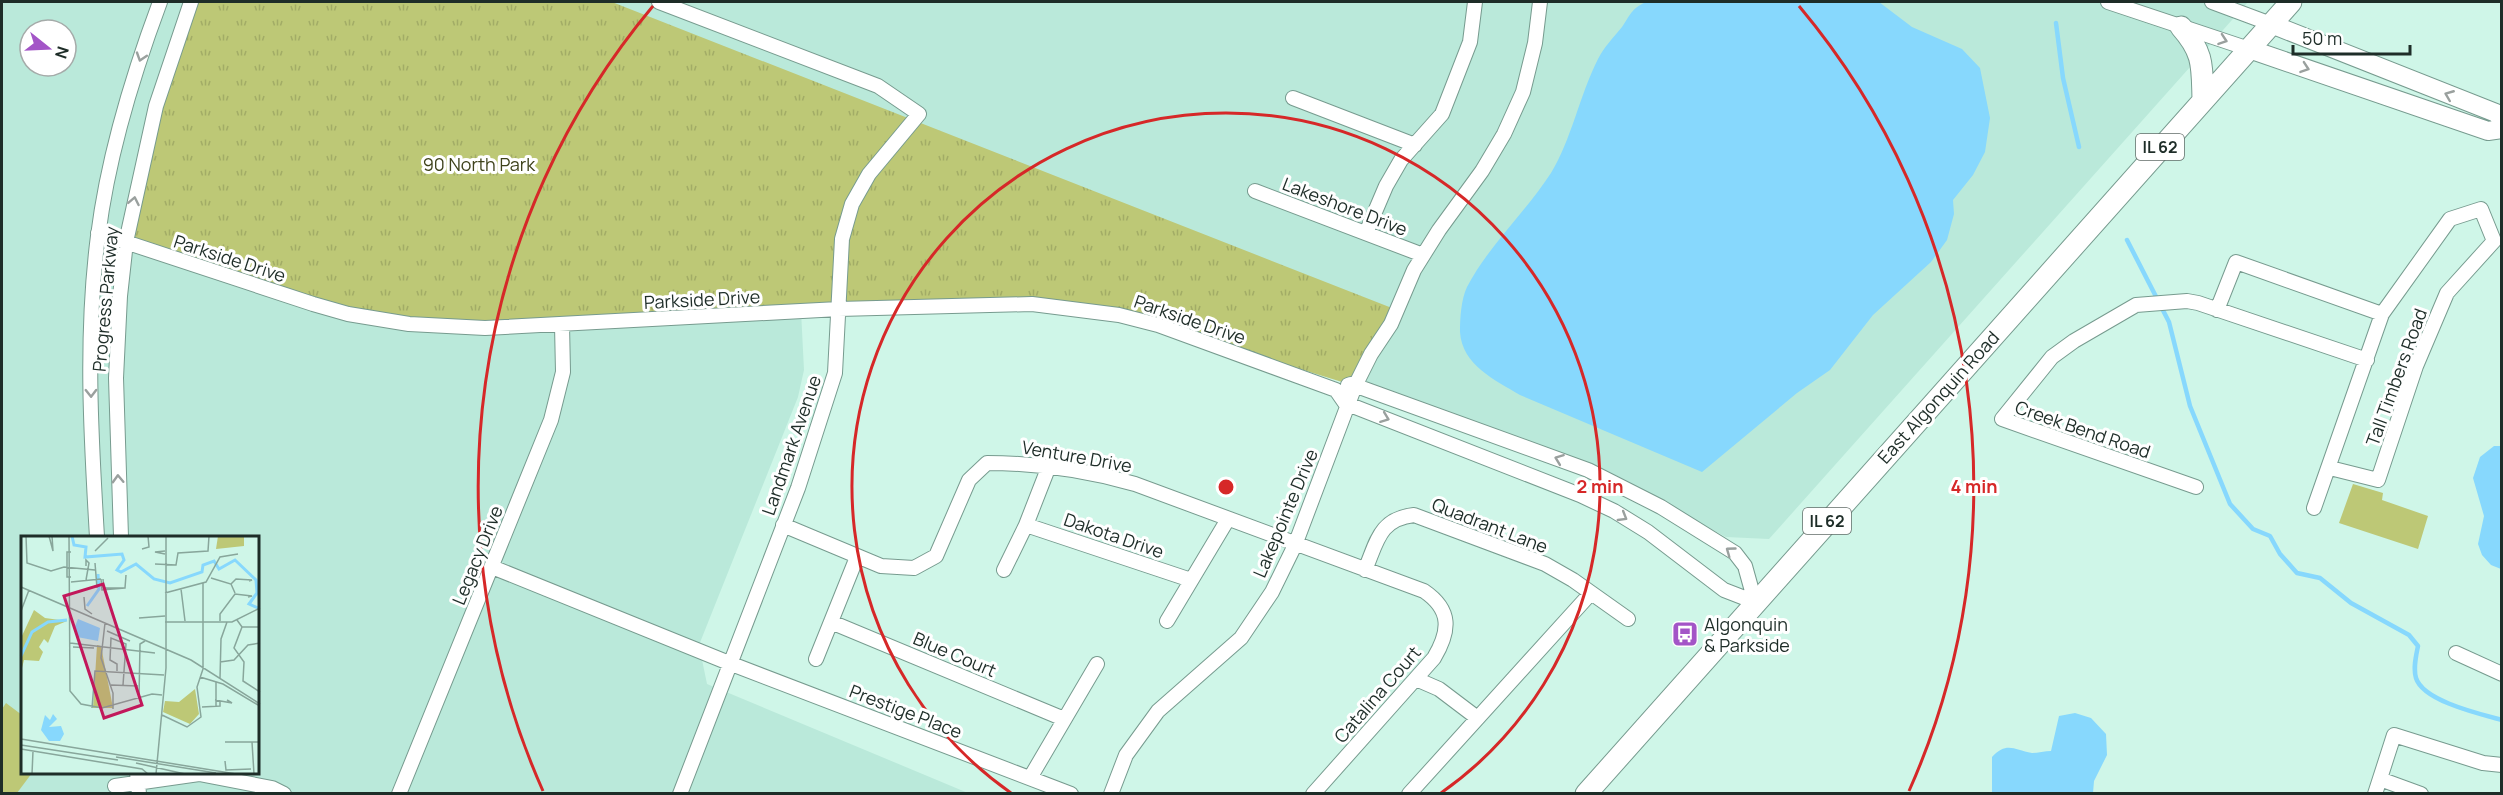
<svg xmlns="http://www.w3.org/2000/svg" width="2503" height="795" viewBox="0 0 2503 795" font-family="Manrope,sans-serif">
  <defs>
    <pattern id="park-tufts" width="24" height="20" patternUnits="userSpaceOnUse" patternTransform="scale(1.5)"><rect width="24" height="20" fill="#bdc876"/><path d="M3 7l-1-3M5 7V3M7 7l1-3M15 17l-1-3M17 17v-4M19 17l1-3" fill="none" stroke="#a2ac66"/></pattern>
  </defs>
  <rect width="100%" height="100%" fill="#cff6e8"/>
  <path fill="#bae9da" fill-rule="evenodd" d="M 2,2 L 2248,2 L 1769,539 L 1726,537 L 1620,480 L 1351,384 L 1158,325 L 1073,308 L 801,311 L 804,370 L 798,397 L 699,645 L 707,684 L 968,793 L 2,794 ZM 30,30 L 66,30 L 66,66 L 30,66 ZM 22,537 L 258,537 L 258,772 L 22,772 Z"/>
  <path fill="url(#park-tufts)" d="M 191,2 L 612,2 L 1397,310 L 1355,386 L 1158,325 L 1073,308 L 485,328 L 348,314 L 126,242 Z"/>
  <path fill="#bdc876" d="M 2353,484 L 2383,493 L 2382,500 L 2428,516 L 2418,549 L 2339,523 Z
    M 6,703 L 22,715 L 22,772 L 32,773 L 17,793 L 2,793 L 2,709 Z"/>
  <path fill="#87d8fd" d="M 1646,2 L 1879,2 L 1912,27 L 1962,49 L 1980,68 L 1990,118 L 1985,152 L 1973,175 L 1953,200 L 1954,214 L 1947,240 L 1931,262 L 1873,315 L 1830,370 L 1797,393 L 1702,472 L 1520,395 C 1495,380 1462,365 1460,332 C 1460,318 1461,300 1467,287 C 1489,245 1525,213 1551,173 C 1571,141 1580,94 1598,59 C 1604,47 1613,38 1622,27 C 1631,14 1631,9 1646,2 Z
    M 2494,446 L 2501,446 L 2501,569 L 2491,565 L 2482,555 L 2478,544 L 2484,516 L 2473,478 L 2480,457 Z
    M 2075,713 L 2091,718 L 2106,734 L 2107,755 L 2094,781 L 2093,793 L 1992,793 L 1992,757 C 2007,741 2014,750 2032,753 C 2038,753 2045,751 2051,751 L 2059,716 Z"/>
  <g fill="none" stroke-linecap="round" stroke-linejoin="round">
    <path stroke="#87d8fd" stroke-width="4.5" d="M 2056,23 L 2063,78 L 2079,147
      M 2127,240 L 2169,322 L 2190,406 L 2230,504 L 2253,529 L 2270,536 L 2280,554 L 2297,573 L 2320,578 L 2351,603 L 2409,635 L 2418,646 C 2416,656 2413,668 2416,678 C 2423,701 2480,714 2502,720"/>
    <defs>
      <path id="street" d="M 659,2 L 878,86 L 919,114 L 869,174 L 852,204 L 842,239 L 835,373 L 798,488 L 680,794
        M 2108,2 L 2249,49
        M 2212,2 L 2271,24
        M 1293,98 L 1415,145
        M 1255,191 L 1423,255
        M 98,233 L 313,304 L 348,314 L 409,324 L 485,328 L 839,309 L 1032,304 L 1119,315 L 1158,325 L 1336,390 L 1345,403 L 1580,495 L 1614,511 L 1648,532 L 1724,590 L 1755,602
        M 1366,233 L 1386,186 L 1401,160 L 1442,114 L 1470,42 L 1475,2
        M 2217,310 L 2236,262 L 2382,314
        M 1348,385 L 1351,384 L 1588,470 L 1661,507 L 1735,553 L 1745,566 L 1755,602
        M 1049,466 L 1026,525 L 1191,580
        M 2196,487 L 2002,419 L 2052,357 L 2074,341 L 2136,305 L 2187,301 L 2198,303 L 2367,360
        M 2314,508 L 2382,314 L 2450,219 L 2481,209 L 2494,241 L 2447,293 L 2416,366 L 2378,480 L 2330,468
        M 783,525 L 881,566 L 914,568 L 936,556 L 969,480 L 987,463 C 1038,463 1086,470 1135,484 L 1424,591 C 1452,610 1450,631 1434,658 L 1313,794
        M 97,537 C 91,437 85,336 98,236 C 108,156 132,77 160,2
        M 121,537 L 116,378 L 120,296 L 126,242 L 156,106 L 191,2
        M 492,567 L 729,663 L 1071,794
        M 1004,570 L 1026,525
        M 1365,570 C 1377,542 1379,519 1414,515 L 1545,564 L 1573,580 L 1628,619
        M 1167,621 L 1228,519
        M 831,622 L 1064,719
        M 2456,653 L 2502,674
        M 816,659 L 857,557
        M 1416,679 L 1439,689 L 1476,717
        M 137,772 L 139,794
        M 1030,778 L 1097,664
        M 2380,779 L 2421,794
        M 115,786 L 199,774 L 272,788 L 284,794
        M 399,794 L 551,420 L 563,372 L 562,325
        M 1111,794 L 1126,755 L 1158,711 L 1241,638 L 1272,592 L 1295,545 L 1355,386 L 1371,354 L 1391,324 L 1414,270 L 1439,230 L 1482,171 L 1504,134 L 1523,92 L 1535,43 L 1540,2
        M 1409,794 L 1591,593
        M 2375,794 L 2394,735 L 2483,763 L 2502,765"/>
      <path id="secondary" d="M 2271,24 L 2496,113 L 2502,120
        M 2249,49 L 2488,131 L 2502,129"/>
      <path id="primary" d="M 2181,27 C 2204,53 2202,66 2203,99
        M 1586,794 L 2291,2"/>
    </defs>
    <use href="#street" stroke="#779b8f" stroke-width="16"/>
    <use href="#secondary" stroke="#779b8f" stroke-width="20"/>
    <use href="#primary" stroke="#779b8f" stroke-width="23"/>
    <use href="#street" stroke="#fff" stroke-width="14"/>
    <use href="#secondary" stroke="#fff" stroke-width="18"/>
    <use href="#primary" stroke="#fff" stroke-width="21"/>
  </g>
  <defs><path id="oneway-chevron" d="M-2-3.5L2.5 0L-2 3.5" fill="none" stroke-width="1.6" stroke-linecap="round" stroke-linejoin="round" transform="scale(1.5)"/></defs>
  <g stroke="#9aa09e">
    <use href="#oneway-chevron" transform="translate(2223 40) rotate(19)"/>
    <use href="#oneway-chevron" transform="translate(141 57) rotate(108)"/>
    <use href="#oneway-chevron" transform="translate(2305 68) rotate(19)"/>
    <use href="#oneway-chevron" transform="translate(2449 95) rotate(-158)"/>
    <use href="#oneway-chevron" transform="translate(134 201) rotate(-79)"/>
    <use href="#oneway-chevron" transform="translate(91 393) rotate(89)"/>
    <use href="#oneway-chevron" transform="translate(1385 418) rotate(21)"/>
    <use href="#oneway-chevron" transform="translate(1559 459) rotate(-159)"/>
    <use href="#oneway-chevron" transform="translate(118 479) rotate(-92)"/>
    <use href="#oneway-chevron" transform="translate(1623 517) rotate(31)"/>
    <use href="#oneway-chevron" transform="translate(1730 551) rotate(-144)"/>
  </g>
  <g fill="none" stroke="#d62828" stroke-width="3">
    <path d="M1011 793A374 374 0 1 1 1441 793"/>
    <path d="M543 791A748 748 0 0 1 653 6M1799 6A748 748 0 0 1 1909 791"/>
  </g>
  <defs>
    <symbol id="bus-square" viewBox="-11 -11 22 22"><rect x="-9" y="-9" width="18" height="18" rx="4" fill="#a355c7" stroke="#fff"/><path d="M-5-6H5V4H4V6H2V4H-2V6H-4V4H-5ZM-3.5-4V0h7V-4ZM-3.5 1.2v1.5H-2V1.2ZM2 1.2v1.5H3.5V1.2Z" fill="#fff"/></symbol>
  </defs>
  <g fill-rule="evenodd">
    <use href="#bus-square" x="1670" y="619" width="30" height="30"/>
  </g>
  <g text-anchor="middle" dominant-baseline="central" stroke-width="6" stroke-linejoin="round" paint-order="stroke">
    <g fill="#fff" stroke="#626c68" stroke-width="1.5">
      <rect x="2136" y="134" width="48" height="26" rx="4.5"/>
      <rect x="1803" y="508" width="48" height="26" rx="4.5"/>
    </g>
    <g font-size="16" font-weight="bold" fill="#1e2d28">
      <text x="2160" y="147">IL 62</text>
      <text x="1827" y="521">IL 62</text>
    </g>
    <g font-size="18" fill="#3e421b" stroke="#fff">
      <text x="479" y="164">90 North Park</text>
    </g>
    <g font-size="18" fill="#1e2d28" stroke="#fff">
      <text transform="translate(1345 206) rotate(21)">Lakeshore Drive</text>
      <text transform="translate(230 258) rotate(18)">Parkside Drive</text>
      <text transform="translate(105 299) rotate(-85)">Progress Parkway</text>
      <text transform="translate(702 299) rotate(-3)">Parkside Drive</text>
      <text transform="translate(1190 319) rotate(19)">Parkside Drive</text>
      <text transform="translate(2396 377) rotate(-70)">Tall Timbers Road</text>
      <text transform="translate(1938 397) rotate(-48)">East Algonquin Road</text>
      <text transform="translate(2083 429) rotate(19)">Creek Bend Road</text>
      <text transform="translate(791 445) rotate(-71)">Landmark Avenue</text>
      <text transform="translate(1077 456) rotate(10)">Venture Drive</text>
      <text transform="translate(1285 513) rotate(-67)">Lakepointe Drive</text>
      <text transform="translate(1490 525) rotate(21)">Quadrant Lane</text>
      <text transform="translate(1114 535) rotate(19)">Dakota Drive</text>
      <text transform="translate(477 555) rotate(-68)">Legacy Drive</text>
      <text transform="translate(955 654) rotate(23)">Blue Court</text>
      <text transform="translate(1377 694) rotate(-49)">Catalina Court</text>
      <text transform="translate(906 711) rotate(21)">Prestige Place</text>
    </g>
    <g font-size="18" fill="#1e2d28" stroke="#fff" text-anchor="start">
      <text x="1704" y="624">Algonquin<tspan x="1704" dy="21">&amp; Parkside</tspan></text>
    </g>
  </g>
  <g transform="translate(21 536)">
    <rect width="238" height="238" fill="#cff6e8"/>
    <path d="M 197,0 L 223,0 L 223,10 L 195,13 ZM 174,153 L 178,178 L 169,188 L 142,176 L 144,165 L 158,166 Z" fill="#bdc876"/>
    <path d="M 13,74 L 24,82 L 46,85 L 34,90 L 27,107 L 23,103 L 18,111 L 22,116 L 18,125 L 3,124 L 0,136 L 0,102 Z" fill="#bdc876"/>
    <path d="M 76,109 L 80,110 L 92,172 L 72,172 Z" fill="#bdc876"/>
    <path d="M 57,83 L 79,92 L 77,105 L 56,101 L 53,93 ZM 32,178 L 36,183 L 28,191 L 40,190 L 43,198 L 39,205 L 28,205 L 20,194 L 24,179 L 29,184 Z" fill="#87d8fd"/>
    <path fill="none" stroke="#87d8fd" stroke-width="3" d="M 51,0 L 53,9 L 65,11 L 64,21 L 101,18 L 103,24 L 96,34 L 100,36 L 115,28 L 133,43 L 149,47 L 181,36 L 182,29 L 193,25 L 198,33 L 214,24 L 235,44 L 236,57 L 228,68 L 237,72M 66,70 L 78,53 L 77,38M 0,120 L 11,96 L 27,86 L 46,84"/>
    <path fill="none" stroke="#88a69b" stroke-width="1.5" d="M 5,0 L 6,27 L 30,35 L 43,31 L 74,34M 12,0 L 42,0M 28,0 L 32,15 L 31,0M 48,0 L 49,155 L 60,168 L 81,172 L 131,158 L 141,159M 121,13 L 128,11 L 127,0M 74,15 L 87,2M 144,18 L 134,16 L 144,15M 74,27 L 76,52M 134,28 L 155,29 L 157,17 L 187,15 L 188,0M 50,41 L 46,41 L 46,16 L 50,16M 190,42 L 210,48 L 214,57M 80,43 L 81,54 L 104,52M 82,43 L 83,52 L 104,52 L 105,39M 65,44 L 68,27 L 65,24 L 65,30M 50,46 L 80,43M 210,48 L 215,43 L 231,44 L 228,45M 0,51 L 170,124 L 239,168M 160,53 L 164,85M 144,57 L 185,46 L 199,21 L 217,18M 63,61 L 64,73 L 71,78M 0,75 L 8,54M 118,82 L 144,80M 216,84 L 221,91 L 239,91M 199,85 L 199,78 L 214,58 L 231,60 L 227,61M 144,86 L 211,86 L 239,72M 84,87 L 80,122 L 92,157 L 92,173M 221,91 L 213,112 L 223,126 L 222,145 L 239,156M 86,95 L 109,105M 49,107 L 134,117M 52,111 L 73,112M 199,126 L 213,124 L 227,109 L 239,107M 96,135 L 96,128 L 89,124 L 90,102 L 105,108 L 102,149M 179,141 L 202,148 L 237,169M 199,142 L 200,103 L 206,86M 90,149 L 117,150M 118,162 L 119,108 L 124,105M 194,164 L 211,167 L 206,164M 195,170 L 195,146M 181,171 L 199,170 L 199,165M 71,172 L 74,135 L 143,139M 141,179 L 166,191 L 180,181 L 176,151 L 182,133 L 182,47M 0,203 L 215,238M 204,206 L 239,206M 231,206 L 233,238M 0,209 L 97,224M 0,213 L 121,233 L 127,238M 95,221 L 195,237M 204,225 L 205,234 L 230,233M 115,227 L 164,238M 11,238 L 12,215M 135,238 L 145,132 L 145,0"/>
    <path fill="#c2185b" fill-opacity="0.15" stroke="#c2185b" stroke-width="3" d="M 82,48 L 121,169 L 83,182 L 43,60 Z"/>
    <rect width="238" height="238" fill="none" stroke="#1e2d28" stroke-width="3"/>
  </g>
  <circle cx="1226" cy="487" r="9" fill="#d62828" stroke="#fff" stroke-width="3"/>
  <g font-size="18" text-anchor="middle" font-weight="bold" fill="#d62828" stroke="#fff" stroke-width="6" stroke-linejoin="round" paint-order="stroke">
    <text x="1600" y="493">2 min</text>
    <text x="1974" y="493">4 min</text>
  </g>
  <rect width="2503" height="795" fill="none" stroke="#1e2d28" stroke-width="6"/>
  <g transform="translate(48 48) rotate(108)"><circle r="28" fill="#ffffff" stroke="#a5aba9" stroke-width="1.5"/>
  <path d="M0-4.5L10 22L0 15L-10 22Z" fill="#a355c7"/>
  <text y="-9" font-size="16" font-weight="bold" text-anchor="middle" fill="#1e2d28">N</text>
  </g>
  <path d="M2293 45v9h117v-9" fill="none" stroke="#1e2d28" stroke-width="3"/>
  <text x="2302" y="45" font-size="18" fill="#1e2d28" stroke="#ffffff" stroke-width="4.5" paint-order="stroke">50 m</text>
</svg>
